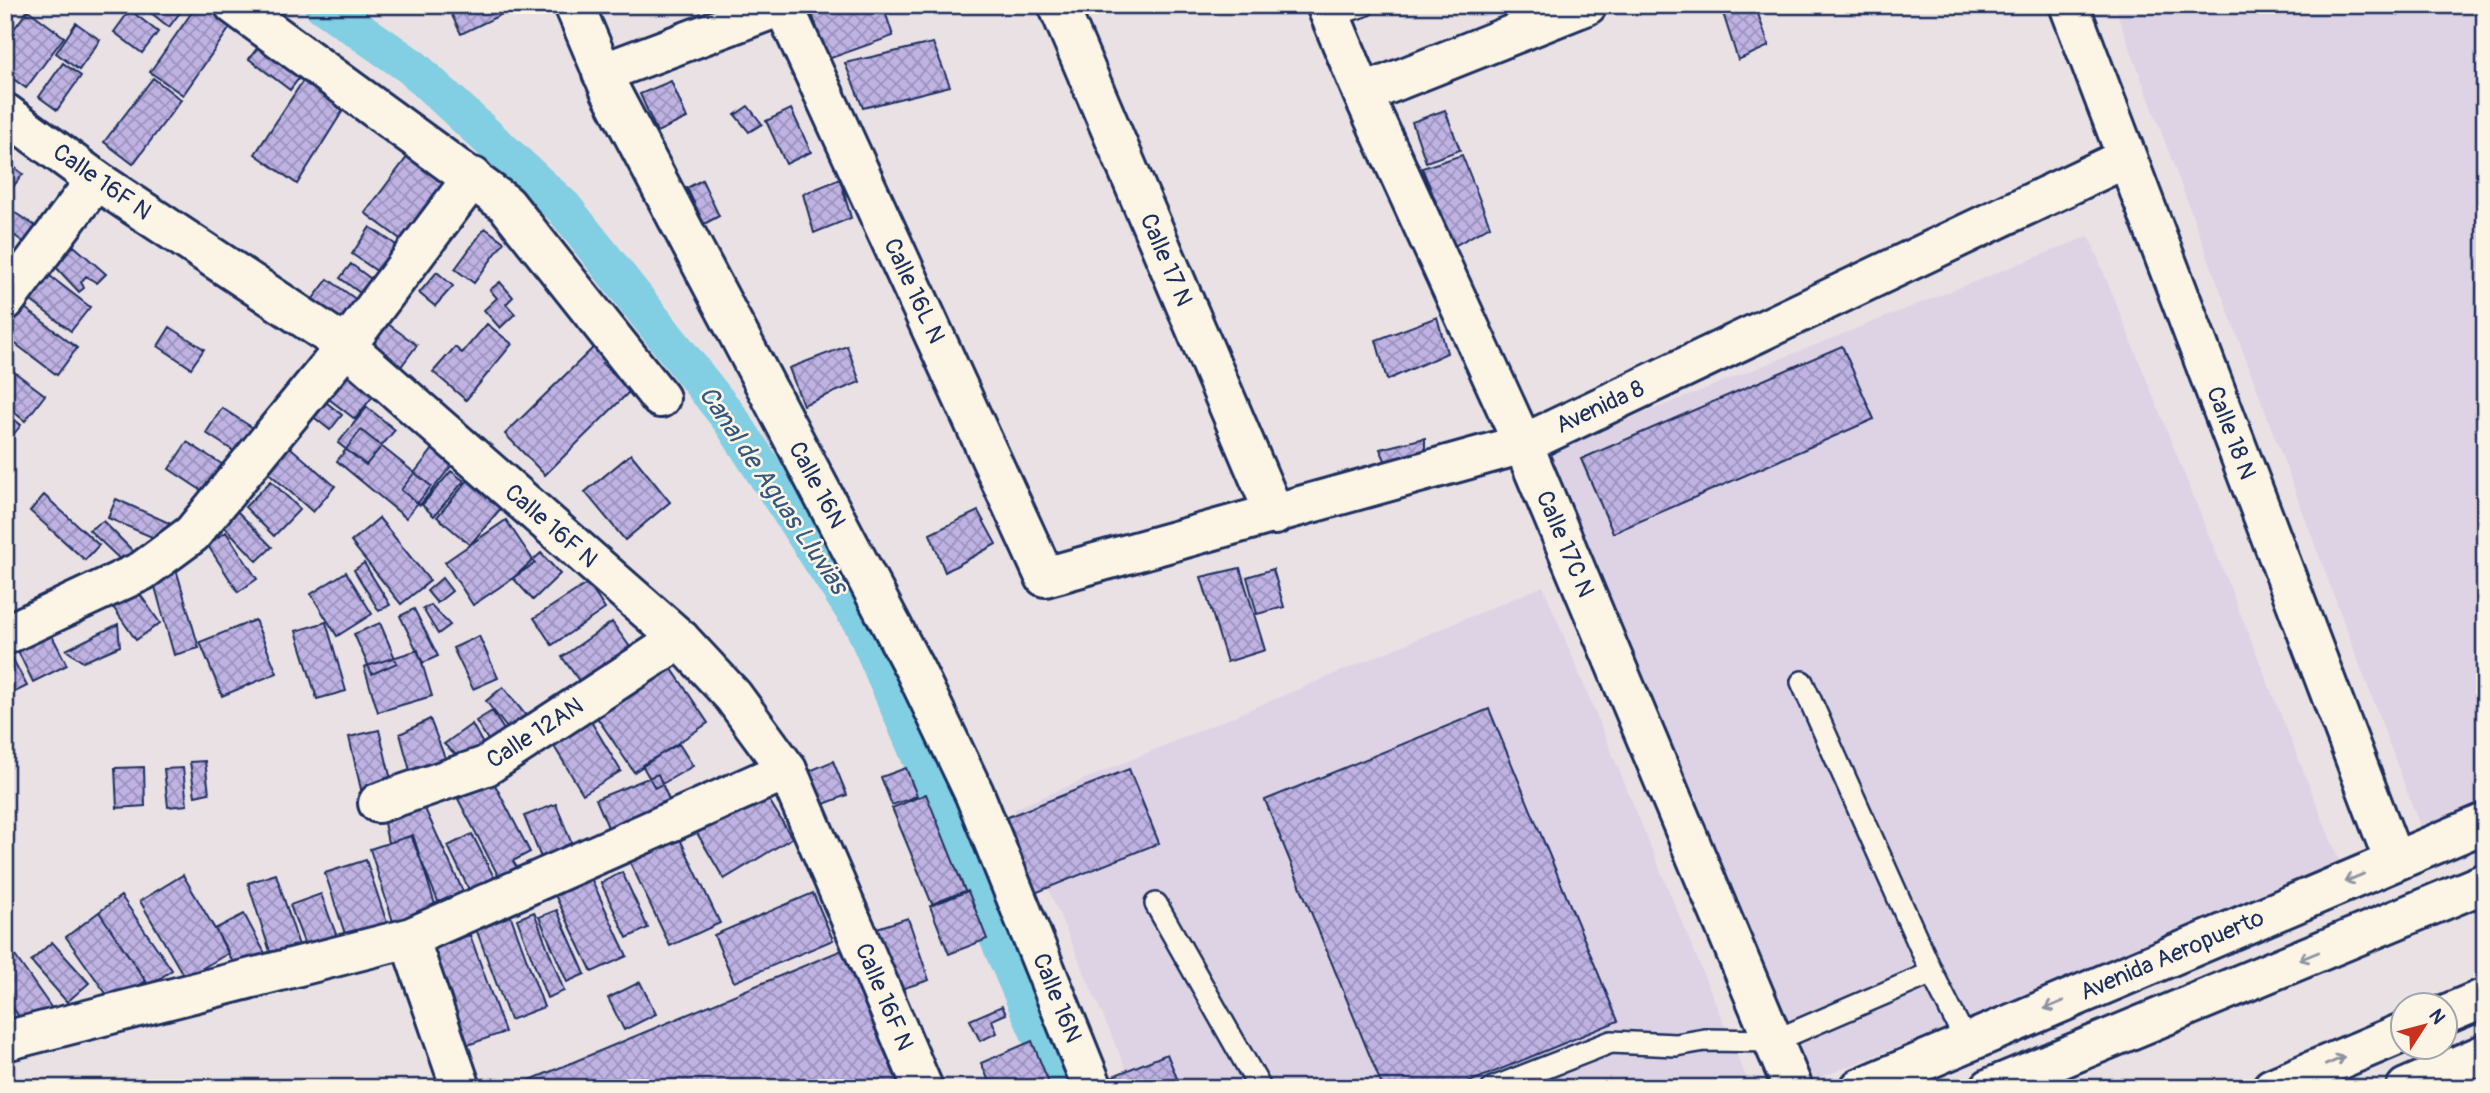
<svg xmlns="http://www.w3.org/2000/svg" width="2490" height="1093" viewBox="0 0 2490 1093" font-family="Pangolin,sans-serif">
  <defs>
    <pattern id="building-cross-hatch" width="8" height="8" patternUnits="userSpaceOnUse" patternTransform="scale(1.75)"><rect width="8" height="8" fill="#c0b3e4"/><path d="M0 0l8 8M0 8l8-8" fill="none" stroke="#9b92bc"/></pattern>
  </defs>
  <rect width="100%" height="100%" fill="#eae1e5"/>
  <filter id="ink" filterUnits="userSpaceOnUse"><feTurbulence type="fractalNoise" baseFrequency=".0143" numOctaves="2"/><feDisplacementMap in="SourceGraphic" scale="14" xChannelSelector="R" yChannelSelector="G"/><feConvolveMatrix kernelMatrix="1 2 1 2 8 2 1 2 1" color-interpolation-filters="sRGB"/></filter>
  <g filter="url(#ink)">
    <path fill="#ddd3e5" d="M 2114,5 L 2485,5 L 2485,806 L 2422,832 Z
      M 2089,236 L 2343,870 L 1804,1084 L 1549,451 Z
      M 1543,586 L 1746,1077 L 1719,1088 L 1134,1088 L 1014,809 Z"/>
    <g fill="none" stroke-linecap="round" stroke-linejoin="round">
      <path stroke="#82cee2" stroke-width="38" d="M 323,5 L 412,67 L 564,208 L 731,420 L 864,626 L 1063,1088"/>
    </g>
    <path fill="url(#building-cross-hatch)" stroke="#1b2f5e" stroke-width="2" d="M 141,5 L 182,5 L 184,7 L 169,27 Z
      M 197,5 L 216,5 L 236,19 L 183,95 L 150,72 Z
      M 447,5 L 521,5 L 461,34 Z
      M 832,5 L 883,5 L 893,36 L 828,59 L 811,11 Z
      M 1724,5 L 1755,5 L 1769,46 L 1738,60 L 1721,7 Z
      M 28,10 L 64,37 L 26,88 L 5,73 L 5,41 Z
      M 130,10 L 158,32 L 142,53 L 114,32 Z
      M 76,23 L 100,40 L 79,70 L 56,53 Z
      M 270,31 L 311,62 L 290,90 L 249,59 Z
      M 933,43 L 950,86 L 863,108 L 845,63 Z
      M 63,63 L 81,76 L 57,110 L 39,97 Z
      M 312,67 L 352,96 L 297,184 L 255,154 Z
      M 153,78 L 181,100 L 133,164 L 104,142 Z
      M 671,81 L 687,118 L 657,132 L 640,94 Z
      M 748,106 L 762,124 L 749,132 L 735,115 Z
      M 791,109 L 811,152 L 786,164 L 766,121 Z
      M 1445,110 L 1460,150 L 1426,162 L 1412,122 Z
      M 411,152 L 453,183 L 407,244 L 365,213 Z
      M 1462,155 L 1490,226 L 1454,246 L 1422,168 Z
      M 5,160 L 23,174 L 5,197 Z
      M 840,179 L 851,218 L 814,233 L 803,194 Z
      M 702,180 L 719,216 L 704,224 L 687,188 Z
      M 9,209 L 37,227 L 25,243 L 5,229 L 5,215 Z
      M 370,227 L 405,251 L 387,278 L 352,254 Z
      M 485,228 L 504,242 L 474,283 L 455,269 Z
      M 74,246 L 106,274 L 97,283 L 86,276 L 81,282 L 84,288 L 79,292 L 52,263 Z
      M 351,264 L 382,287 L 371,301 L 340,278 Z
      M 41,269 L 90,307 L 71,331 L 22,294 Z
      M 437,272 L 453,286 L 435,306 L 419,293 Z
      M 328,279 L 365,306 L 350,328 L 312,300 Z
      M 500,282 L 513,297 L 506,304 L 515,314 L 500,328 L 484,310 L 497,298 L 490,290 Z
      M 16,301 L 77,348 L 57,375 L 5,336 L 5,315 Z
      M 374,314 L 417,345 L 397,372 L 354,341 Z
      M 1437,317 L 1447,353 L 1387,380 L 1376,340 Z
      M 487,324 L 512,344 L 466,400 L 433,372 L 455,347 L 462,353 Z
      M 170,327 L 204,349 L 191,368 L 158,346 Z
      M 599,342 L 614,357 L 602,363 L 630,391 L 545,475 L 505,434 Z
      M 847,346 L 860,382 L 803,405 L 789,368 Z
      M 1842,346 L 1874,419 L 1613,533 L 1581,459 Z
      M 5,365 L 45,395 L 25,421 L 5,405 Z
      M 334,366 L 373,396 L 355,419 L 316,389 Z
      M 317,395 L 342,415 L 330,430 L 305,410 Z
      M 367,407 L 395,430 L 366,465 L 338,443 Z
      M 222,408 L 256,430 L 240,455 L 206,433 Z
      M 5,412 L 21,425 L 5,445 Z
      M 361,430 L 431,486 L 406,518 L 337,461 Z
      M 1425,438 L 1425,468 L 1394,480 L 1380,449 Z
      M 187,442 L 228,468 L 210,496 L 169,469 Z
      M 284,442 L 335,486 L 313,512 L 262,467 Z
      M 433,449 L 452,465 L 420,505 L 401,490 Z
      M 631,454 L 670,502 L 625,540 L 585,492 Z
      M 451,471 L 464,481 L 434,516 L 422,505 Z
      M 468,480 L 501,508 L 470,545 L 437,517 Z
      M 271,481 L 300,509 L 274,536 L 245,507 Z
      M 44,495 L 99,545 L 85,560 L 30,511 Z
      M 116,499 L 169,523 L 161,541 L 108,518 Z
      M 235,509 L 272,547 L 257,561 L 221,523 Z
      M 978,511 L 996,544 L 945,572 L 930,534 Z
      M 379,518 L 430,581 L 401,604 L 351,542 Z
      M 506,520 L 535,563 L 473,605 L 445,562 Z
      M 103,521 L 134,552 L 124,563 L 89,530 Z
      M 226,532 L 257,579 L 238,592 L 207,544 Z
      M 541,553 L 560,574 L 533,600 L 513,578 Z
      M 364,563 L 390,605 L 379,611 L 354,570 Z
      M 1240,568 L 1265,650 L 1227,662 L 1201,577 Z
      M 176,569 L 199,648 L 174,655 L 152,576 Z
      M 1273,569 L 1284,607 L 1257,614 L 1247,577 Z
      M 346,572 L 372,614 L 337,636 L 311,594 Z
      M 442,578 L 452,591 L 437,603 L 427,591 Z
      M 588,583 L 605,609 L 552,645 L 534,618 Z
      M 135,587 L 160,623 L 136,640 L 111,604 Z
      M 431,605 L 450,625 L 438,634 L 423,609 Z
      M 414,609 L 438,656 L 423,663 L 400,616 Z
      M 255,620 L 277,673 L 222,696 L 200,642 Z
      M 326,622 L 346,691 L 317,699 L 296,631 Z
      M 612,622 L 635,654 L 585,689 L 562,657 Z
      M 380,623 L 397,663 L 372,674 L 354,634 Z
      M 118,624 L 120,646 L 83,662 L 66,650 Z
      M 47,626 L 67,665 L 33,682 L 14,643 Z
      M 479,636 L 498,678 L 473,689 L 453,648 Z
      M 5,644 L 27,686 L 5,697 Z
      M 418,650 L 432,696 L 378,712 L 364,667 Z
      M 666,660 L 708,723 L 634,772 L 592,710 Z
      M 503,687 L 532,723 L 514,737 L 486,701 Z
      M 1489,709 L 1618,1021 L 1455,1088 L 1383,1088 L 1265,800 Z
      M 492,711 L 511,741 L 495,751 L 476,721 Z
      M 587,715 L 621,771 L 583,794 L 549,738 Z
      M 430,719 L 445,758 L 412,778 L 400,734 Z
      M 472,724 L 485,748 L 463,761 L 444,744 Z
      M 379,730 L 394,792 L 363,798 L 349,737 Z
      M 679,744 L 693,766 L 655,788 L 642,765 Z
      M 205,761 L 209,793 L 195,796 L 190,762 Z
      M 833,761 L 847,795 L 819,806 L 805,773 Z
      M 144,767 L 145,806 L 117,808 L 115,768 Z
      M 183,768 L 187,805 L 168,807 L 164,769 Z
      M 906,768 L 917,796 L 892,805 L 881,777 Z
      M 1129,769 L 1159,843 L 1035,893 L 1005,818 Z
      M 658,774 L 672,807 L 610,832 L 596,799 Z
      M 493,781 L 530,852 L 513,861 L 519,871 L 501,881 L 458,799 Z
      M 765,793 L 792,838 L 724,879 L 697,833 Z
      M 926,794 L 965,891 L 932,904 L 892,808 Z
      M 556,804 L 577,857 L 546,870 L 524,816 Z
      M 425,809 L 467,900 L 442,911 L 411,836 L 388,843 L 383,818 Z
      M 472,834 L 499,887 L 474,900 L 448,846 Z
      M 413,835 L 439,917 L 396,931 L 370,849 Z
      M 678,835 L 720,923 L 670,946 L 628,858 Z
      M 366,860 L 387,923 L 346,937 L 325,873 Z
      M 622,872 L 648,928 L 627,938 L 601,883 Z
      M 276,874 L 302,955 L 274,964 L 248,883 Z
      M 183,875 L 229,953 L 185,978 L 140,901 Z
      M 590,876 L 627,956 L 592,972 L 554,893 Z
      M 968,891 L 987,939 L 949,954 L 930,906 Z
      M 813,893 L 833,940 L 734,982 L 714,935 Z
      M 321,894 L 337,937 L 306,948 L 290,905 Z
      M 121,896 L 172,970 L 149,986 L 99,912 Z
      M 557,910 L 585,974 L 567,982 L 539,917 Z
      M 99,912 L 146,981 L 112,1002 L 66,937 Z
      M 534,912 L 564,991 L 547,998 L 517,919 Z
      M 244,914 L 267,957 L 238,972 L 215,929 Z
      M 510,914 L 544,1007 L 510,1020 L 475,926 Z
      M 908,918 L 929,980 L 895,991 L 874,929 Z
      M 470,935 L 505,1032 L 462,1047 L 427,950 Z
      M 52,942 L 89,983 L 67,1002 L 31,961 Z
      M 842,950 L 900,1088 L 511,1088 Z
      M 13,953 L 55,1013 L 29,1031 L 5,997 L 5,958 Z
      M 640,982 L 656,1014 L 624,1030 L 608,998 Z
      M 1002,1006 L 1006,1014 L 992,1020 L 997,1033 L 980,1041 L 970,1020 Z
      M 1032,1041 L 1051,1088 L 992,1088 L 981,1063 Z
      M 1167,1054 L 1181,1088 L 1119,1088 L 1113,1076 Z"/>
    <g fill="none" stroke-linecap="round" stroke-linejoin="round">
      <defs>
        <path id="lane" d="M 1331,16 L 1364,5
          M 1802,682 L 1932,973 L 1967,1043
          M 1156,904 L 1260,1088
          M 1493,1088 L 1611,1042 L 1676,1045 L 1705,1040 L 1774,1041 L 1932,973"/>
        <path id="street" d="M 234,5 L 506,204 L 660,398
          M 783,5 L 1045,577 L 1523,444 L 2126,158
          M 1058,5 L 1275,515
          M 1326,5 L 1363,94 L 1523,444 L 1793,1088
          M 2069,5 L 2394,861
          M 602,73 L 784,5
          M 1363,94 L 1587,5
          M 5,301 L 96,180
          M 5,635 L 142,571 L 192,534 L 346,346 L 473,177
          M 378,803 L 486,766 L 680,639
          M 409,938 L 461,1088
          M 5,1041 L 409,938 L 787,770"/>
        <path id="secondary" d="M 574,5 L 610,90 L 915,670 L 974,793 L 1093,1088
          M 5,113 L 96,180 L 346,346 L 680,639 L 733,696 L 787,770 L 923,1088
          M 2444,1015 L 2485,998
          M 1860,1088 L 2485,823
          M 1990,1088 L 2485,883
          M 2272,1088 L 2402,1033
          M 2406,1088 L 2485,1054"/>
      </defs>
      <use href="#lane" stroke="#1b2f5e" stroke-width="26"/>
      <use href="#street" stroke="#1b2f5e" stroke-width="44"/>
      <use href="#secondary" stroke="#1b2f5e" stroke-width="44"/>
      <use href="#lane" stroke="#fcf5e5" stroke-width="21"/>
      <use href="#street" stroke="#fcf5e5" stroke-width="38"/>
      <use href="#secondary" stroke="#fcf5e5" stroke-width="38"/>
    </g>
    <defs><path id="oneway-shaft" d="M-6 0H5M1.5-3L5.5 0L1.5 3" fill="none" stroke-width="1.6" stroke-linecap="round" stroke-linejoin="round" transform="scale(1.75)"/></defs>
    <g stroke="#8c92a2">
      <use href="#oneway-shaft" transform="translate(2354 878) rotate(157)"/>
      <use href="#oneway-shaft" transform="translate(2309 956) rotate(158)"/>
      <use href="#oneway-shaft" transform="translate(2054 1005) rotate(157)"/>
      <use href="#oneway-shaft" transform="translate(2335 1061) rotate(-23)"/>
    </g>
  </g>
  <g text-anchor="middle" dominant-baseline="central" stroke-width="5" stroke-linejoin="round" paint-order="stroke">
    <g font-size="24" fill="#1b2f5e" stroke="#fcf5e5">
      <text transform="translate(102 182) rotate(35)">Calle 16F N</text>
      <text transform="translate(1166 260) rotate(67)">Calle 17 N</text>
      <text transform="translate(914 291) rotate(65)">Calle 16L N</text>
      <text transform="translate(1600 407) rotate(-25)">Avenida 8</text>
      <text transform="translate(2231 433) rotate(69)">Calle 18 N</text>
      <text transform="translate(817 485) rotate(62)">Calle 16N</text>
      <text transform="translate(551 526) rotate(41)">Calle 16F N</text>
      <text transform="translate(1565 544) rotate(67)">Calle 17C N</text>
      <text transform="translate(535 733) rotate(-33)">Calle 12AN</text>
      <text transform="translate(2172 955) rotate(-23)">Avenida Aeropuerto</text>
      <text transform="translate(884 997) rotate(67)">Calle 16F N</text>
      <text transform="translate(1057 998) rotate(68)">Calle 16N</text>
    </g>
    <g font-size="26" font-style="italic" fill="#35577f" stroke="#fcf5e5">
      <text transform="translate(773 490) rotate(56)">Canal de Aguas Lluvias</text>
    </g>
  </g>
  <rect width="2490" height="1093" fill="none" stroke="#fcf5e5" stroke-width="28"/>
  <rect x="14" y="14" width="2462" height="1065" fill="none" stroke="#1b2f5e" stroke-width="2.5" filter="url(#ink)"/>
  <g transform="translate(2424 1026) rotate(54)"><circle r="33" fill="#fcf5e5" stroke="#a2a6af" stroke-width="2"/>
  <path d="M0-5L12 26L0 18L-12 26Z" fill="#c8321e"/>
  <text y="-10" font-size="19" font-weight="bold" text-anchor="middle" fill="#1b2f5e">N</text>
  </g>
</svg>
